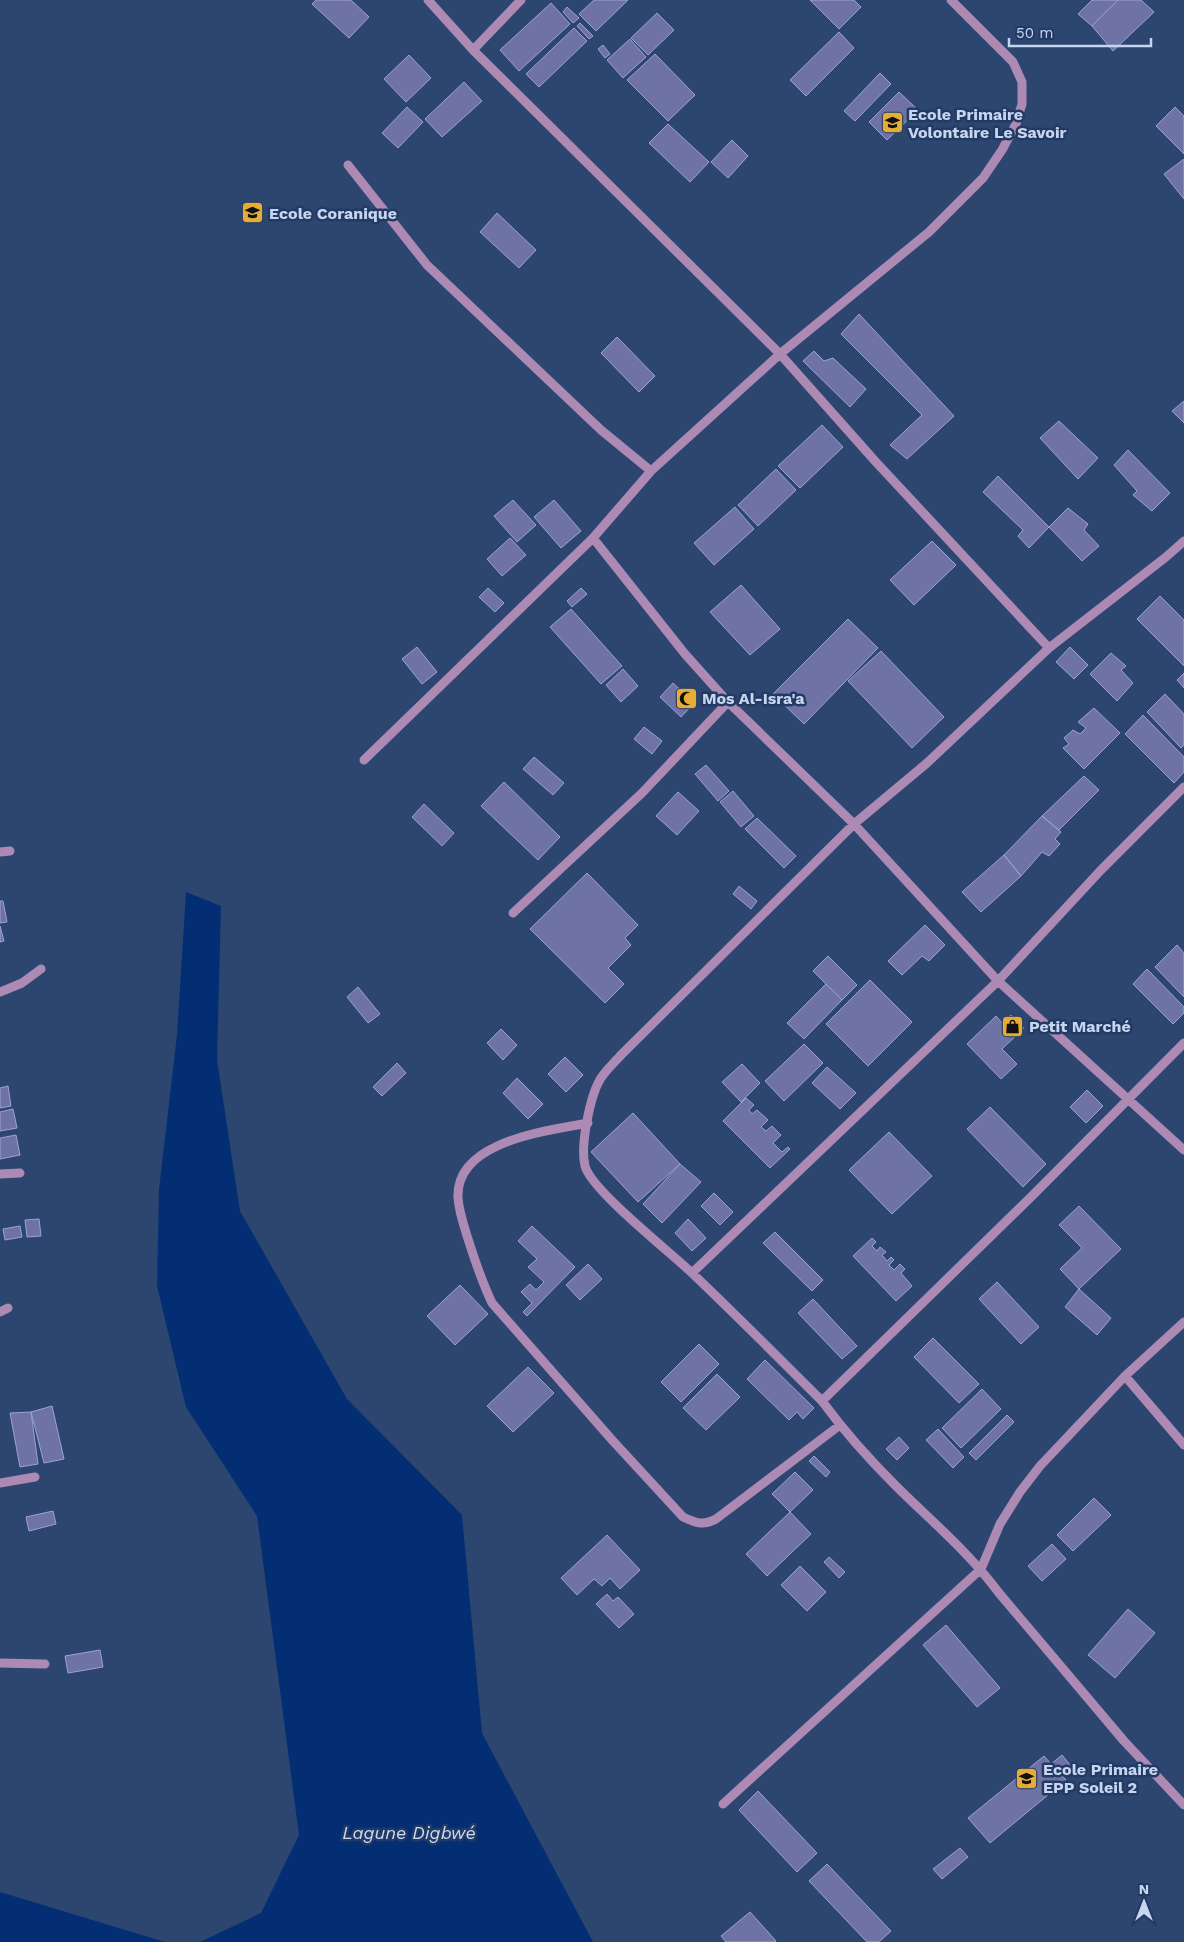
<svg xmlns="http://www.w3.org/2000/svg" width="1184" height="1942" viewBox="0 0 1184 1942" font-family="'Work Sans',sans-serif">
  <rect width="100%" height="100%" fill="#2d4670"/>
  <path fill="#042e74" d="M 186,892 L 221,906 L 217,1060 L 240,1211 L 347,1399 L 462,1515 L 482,1733 L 593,1942 L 200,1942 L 261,1913 L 299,1835 L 257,1516 L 186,1407 L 157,1286 L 159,1189 L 177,1035 Z
    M 0,1892 L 165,1942 L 0,1942 Z"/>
  <path fill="#6f72a5" stroke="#9da1d7" d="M 316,0 L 351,0 L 369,17 L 349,38 L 312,4 Z
    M 594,0 L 628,0 L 596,31 L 579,14 Z
    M 810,0 L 854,0 L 861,7 L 839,29 Z
    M 1092,0 L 1118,0 L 1092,26 L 1078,14 Z
    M 1118,0 L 1141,0 L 1154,12 L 1113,51 L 1092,26 Z
    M 551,3 L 570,24 L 519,71 L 500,50 Z
    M 567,7 L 579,18 L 573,23 L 563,12 Z
    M 657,13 L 674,30 L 648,55 L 631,38 Z
    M 580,23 L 593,36 L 589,39 L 577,26 Z
    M 574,28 L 587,41 L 539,87 L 526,74 Z
    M 839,32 L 854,48 L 806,96 L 790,80 Z
    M 630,39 L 646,57 L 623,78 L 607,60 Z
    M 603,45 L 610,54 L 605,58 L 598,49 Z
    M 655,54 L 695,95 L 668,121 L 627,80 Z
    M 409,55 L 431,78 L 406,102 L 384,79 Z
    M 880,73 L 891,84 L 855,121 L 844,111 Z
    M 464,82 L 482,101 L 442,137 L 425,119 Z
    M 899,92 L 918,110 L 887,140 L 869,122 Z
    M 407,107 L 423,122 L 398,148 L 382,133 Z
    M 1175,107 L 1184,116 L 1184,154 L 1156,126 Z
    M 668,124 L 709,162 L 690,182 L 649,143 Z
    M 732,140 L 748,156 L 728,178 L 711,162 Z
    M 1184,159 L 1184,199 L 1164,174 Z
    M 497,213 L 536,250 L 519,268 L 480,232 Z
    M 859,314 L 954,416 L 907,459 L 890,445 L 922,415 L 841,334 Z
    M 617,337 L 655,376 L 639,392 L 601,353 Z
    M 814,351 L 824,361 L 833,358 L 866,389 L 850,407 L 803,361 Z
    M 1184,401 L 1184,423 L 1172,411 Z
    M 1059,421 L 1098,458 L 1078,479 L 1040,438 Z
    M 822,425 L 843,447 L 800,488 L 778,466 Z
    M 1128,450 L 1170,493 L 1152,511 L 1133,495 L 1137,491 L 1114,465 Z
    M 776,469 L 796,490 L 758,526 L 738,505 Z
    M 998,476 L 1049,527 L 1029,548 L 1018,536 L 1023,530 L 983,492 Z
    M 513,500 L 536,525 L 517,542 L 494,516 Z
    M 554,500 L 581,531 L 561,548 L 534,517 Z
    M 735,507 L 754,529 L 714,565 L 694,543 Z
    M 1068,508 L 1088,524 L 1084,530 L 1099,546 L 1082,561 L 1049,527 Z
    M 510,538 L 526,555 L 502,576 L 487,559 Z
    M 932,541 L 956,565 L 914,605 L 890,580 Z
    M 741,585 L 780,629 L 750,655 L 710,612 Z
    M 488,588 L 504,603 L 495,612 L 479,597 Z
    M 581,588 L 587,594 L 572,607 L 567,601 Z
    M 1160,596 L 1184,620 L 1184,666 L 1137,619 Z
    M 571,609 L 622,666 L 601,684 L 550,627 Z
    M 848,619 L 878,648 L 804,724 L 773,694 Z
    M 417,647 L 437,672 L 422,684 L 402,659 Z
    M 1070,647 L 1088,665 L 1074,679 L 1056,662 Z
    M 881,651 L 944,717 L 912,748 L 848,681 Z
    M 1111,653 L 1126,666 L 1121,670 L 1133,683 L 1117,701 L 1090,674 Z
    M 623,669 L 638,686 L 621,702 L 606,685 Z
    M 1184,673 L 1184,688 L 1177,680 Z
    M 673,683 L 694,703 L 681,717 L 660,697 Z
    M 1165,694 L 1184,714 L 1184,745 L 1181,748 L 1147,712 Z
    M 1094,708 L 1120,733 L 1084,769 L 1063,748 L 1069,744 L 1064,738 L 1073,730 L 1080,734 L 1086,728 L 1078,722 Z
    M 1143,715 L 1184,757 L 1184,772 L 1174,783 L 1125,734 Z
    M 644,727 L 662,741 L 652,754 L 634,739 Z
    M 534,757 L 564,783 L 553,795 L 523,769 Z
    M 706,765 L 729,791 L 718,801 L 695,774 Z
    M 1084,776 L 1099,790 L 1059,830 L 1042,816 Z
    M 504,782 L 560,837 L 538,860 L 481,806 Z
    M 733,791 L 754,816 L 741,827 L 720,802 Z
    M 678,792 L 699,811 L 677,835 L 656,816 Z
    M 424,804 L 454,833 L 442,846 L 412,817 Z
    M 1042,816 L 1061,832 L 1055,839 L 1060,844 L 1049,856 L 1042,852 L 1021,876 L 1004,855 Z
    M 757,818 L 796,856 L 784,868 L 745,829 Z
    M 1004,855 L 1021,876 L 981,912 L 962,892 Z
    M 587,873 L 638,925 L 625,938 L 631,945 L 608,968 L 624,984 L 605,1003 L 530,929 Z
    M 739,886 L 757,901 L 751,909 L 733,894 Z
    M 0,901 L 3,901 L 7,922 L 0,923 Z
    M 925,925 L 945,945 L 929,961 L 922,956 L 902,975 L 888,961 Z
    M 0,926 L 4,941 L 0,942 Z
    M 1177,945 L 1184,953 L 1184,997 L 1155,967 Z
    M 828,956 L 857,985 L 842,1000 L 813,971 Z
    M 1147,969 L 1184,1007 L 1184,1013 L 1173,1024 L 1133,984 Z
    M 870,980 L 912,1022 L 868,1066 L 826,1024 Z
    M 826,984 L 842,1000 L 804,1039 L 787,1023 Z
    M 358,987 L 380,1014 L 368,1023 L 347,997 Z
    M 1011,1015 L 1024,1028 L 1002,1049 L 1017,1064 L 1001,1079 L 967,1044 L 996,1016 L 1002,1023 Z
    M 501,1029 L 517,1045 L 503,1060 L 487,1043 Z
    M 804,1044 L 823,1063 L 784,1101 L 765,1081 Z
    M 565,1057 L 583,1075 L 566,1092 L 548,1074 Z
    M 397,1063 L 406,1073 L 382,1096 L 373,1087 Z
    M 742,1064 L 760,1083 L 741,1102 L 722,1082 Z
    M 827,1067 L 856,1093 L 840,1109 L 812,1083 Z
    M 517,1078 L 543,1104 L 528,1119 L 503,1093 Z
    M 8,1086 L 11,1106 L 0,1108 L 0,1088 Z
    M 1087,1090 L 1103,1106 L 1086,1123 L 1070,1107 Z
    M 746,1098 L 754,1105 L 749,1110 L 752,1114 L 757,1110 L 768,1120 L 761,1127 L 766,1131 L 772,1126 L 781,1135 L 773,1143 L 782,1152 L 788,1147 L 790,1149 L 770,1168 L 723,1121 Z
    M 990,1107 L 1046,1164 L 1023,1187 L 967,1129 Z
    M 13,1109 L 17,1128 L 0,1131 L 0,1112 Z
    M 633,1113 L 680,1164 L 638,1202 L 591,1152 Z
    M 889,1132 L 932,1176 L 892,1214 L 849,1170 Z
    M 16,1135 L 20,1155 L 0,1159 L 0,1138 Z
    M 680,1164 L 701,1182 L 662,1223 L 643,1204 Z
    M 714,1193 L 733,1212 L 720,1225 L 701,1206 Z
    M 1079,1206 L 1121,1249 L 1079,1289 L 1060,1269 L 1082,1248 L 1059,1225 Z
    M 39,1219 L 41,1236 L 27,1237 L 25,1220 Z
    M 688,1219 L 706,1238 L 692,1251 L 675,1233 Z
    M 20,1226 L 22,1237 L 5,1240 L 3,1229 Z
    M 532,1226 L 575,1267 L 527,1316 L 523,1312 L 532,1303 L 521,1292 L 530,1284 L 536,1290 L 544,1282 L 528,1267 L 537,1259 L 518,1241 Z
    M 775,1232 L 823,1280 L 812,1291 L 763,1243 Z
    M 872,1238 L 876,1242 L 872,1246 L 877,1251 L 880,1247 L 886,1252 L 882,1255 L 887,1261 L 891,1257 L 894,1260 L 889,1265 L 894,1270 L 900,1264 L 905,1269 L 901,1273 L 912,1286 L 896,1301 L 853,1256 Z
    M 588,1264 L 602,1279 L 580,1300 L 566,1285 Z
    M 997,1282 L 1039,1327 L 1021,1344 L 979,1299 Z
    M 460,1285 L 488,1314 L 455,1345 L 427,1316 Z
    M 1079,1289 L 1111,1318 L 1097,1335 L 1065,1307 Z
    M 813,1299 L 857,1346 L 842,1359 L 798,1313 Z
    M 933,1338 L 979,1384 L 959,1403 L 914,1357 Z
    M 699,1344 L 719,1364 L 681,1402 L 661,1382 Z
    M 765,1360 L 814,1408 L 803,1419 L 797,1412 L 789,1420 L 747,1379 Z
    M 528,1367 L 554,1393 L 513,1432 L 487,1406 Z
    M 717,1374 L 740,1397 L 706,1430 L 683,1408 Z
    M 982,1389 L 1001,1409 L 961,1448 L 942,1428 Z
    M 52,1406 L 64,1459 L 44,1463 L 31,1412 Z
    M 31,1412 L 38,1464 L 20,1467 L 10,1413 Z
    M 1007,1415 L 1014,1422 L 976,1460 L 969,1453 Z
    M 938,1429 L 964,1457 L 953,1468 L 926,1440 Z
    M 899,1437 L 909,1448 L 897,1460 L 886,1449 Z
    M 814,1456 L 830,1472 L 826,1477 L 809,1461 Z
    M 795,1472 L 813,1490 L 790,1512 L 772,1494 Z
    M 1094,1498 L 1111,1515 L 1073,1551 L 1057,1535 Z
    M 53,1511 L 56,1524 L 29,1531 L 26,1517 Z
    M 790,1512 L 811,1534 L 767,1576 L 746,1554 Z
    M 607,1535 L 640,1570 L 620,1589 L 610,1578 L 602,1586 L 594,1579 L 577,1595 L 561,1578 Z
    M 1052,1544 L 1066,1559 L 1042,1581 L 1028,1566 Z
    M 829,1557 L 845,1572 L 839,1578 L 824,1562 Z
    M 800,1566 L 826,1592 L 807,1611 L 781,1585 Z
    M 607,1594 L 613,1601 L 618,1597 L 634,1614 L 619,1628 L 596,1604 Z
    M 1128,1609 L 1155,1633 L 1115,1678 L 1088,1655 Z
    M 946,1625 L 1000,1688 L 977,1707 L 923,1645 Z
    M 100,1650 L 103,1667 L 68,1673 L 65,1656 Z
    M 1062,1755 L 1071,1766 L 1061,1774 L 1066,1780 L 990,1843 L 968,1818 L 1044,1756 L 1051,1764 Z
    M 758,1791 L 817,1853 L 797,1872 L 739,1810 Z
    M 960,1848 L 968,1857 L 942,1879 L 933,1869 Z
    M 827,1864 L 891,1931 L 879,1942 L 867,1942 L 809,1881 Z
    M 750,1912 L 776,1941 L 775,1942 L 726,1942 L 721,1936 Z"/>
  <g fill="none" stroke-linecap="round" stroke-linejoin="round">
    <path stroke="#ad8ab4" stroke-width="9" d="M 428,0 L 473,50 L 780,354 L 875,461 L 1049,648
      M 473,50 L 521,0
      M 348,165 L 427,265 L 601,430 L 651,471 L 593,538 L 364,760
      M 651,471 L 780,354 L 929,232 L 983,178 L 1002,150 L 1016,124 L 1022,104 L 1022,82 L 1013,62 L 951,0
      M 1184,541 L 1166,557 L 1049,648 L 927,763 L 854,824 L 998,981 L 1184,1150
      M 728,702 L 854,824 L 621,1055 C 615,1062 607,1069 601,1078 C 590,1095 580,1146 585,1166 C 591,1190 670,1252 692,1273 C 736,1315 779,1358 822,1401 C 844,1431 869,1459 895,1485 C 931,1521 969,1552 999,1593 L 1124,1741 L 1184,1805
      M 0,852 L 10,851
      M 513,913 L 642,793 L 728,702 L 685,654 L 593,538
      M 0,992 L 22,983 L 41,969
      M 588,1123 C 547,1131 455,1141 458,1198 C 459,1212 464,1226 468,1239 C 475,1261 482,1282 492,1303 L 613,1441 L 683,1517 C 696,1523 703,1526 716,1519 L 840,1425
      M 0,1174 L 20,1173
      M 692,1273 L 998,981 L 1101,870 L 1184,787
      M 0,1312 L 8,1308
      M 1125,1376 L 1184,1445
      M 822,1401 L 1033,1195 L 1184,1043
      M 0,1483 L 35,1477
      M 0,1663 L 45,1664
      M 723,1804 L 981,1569 L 1000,1524 L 1020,1492 L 1040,1466 L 1125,1376 L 1184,1322"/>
  </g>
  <defs>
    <symbol id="school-square" viewBox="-11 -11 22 22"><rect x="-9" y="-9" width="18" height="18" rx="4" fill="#e6ac36" stroke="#233b64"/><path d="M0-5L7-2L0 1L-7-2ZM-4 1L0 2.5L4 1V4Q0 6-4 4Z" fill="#111"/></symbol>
    <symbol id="mosque-square" viewBox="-11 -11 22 22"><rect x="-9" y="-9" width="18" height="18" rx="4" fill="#e6ac36" stroke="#233b64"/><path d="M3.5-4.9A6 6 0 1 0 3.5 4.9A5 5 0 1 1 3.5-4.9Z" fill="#111"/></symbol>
    <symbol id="shop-square" viewBox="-11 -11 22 22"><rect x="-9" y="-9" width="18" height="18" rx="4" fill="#e6ac36" stroke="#233b64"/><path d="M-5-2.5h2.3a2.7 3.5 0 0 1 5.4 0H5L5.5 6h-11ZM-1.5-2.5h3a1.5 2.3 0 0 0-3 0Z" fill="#111"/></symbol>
  </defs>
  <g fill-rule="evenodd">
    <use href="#school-square" x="880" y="110" width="25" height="25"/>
    <use href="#school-square" x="240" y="200" width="25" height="25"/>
    <use href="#mosque-square" x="674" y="686" width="25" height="25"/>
    <use href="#shop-square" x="1000" y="1014" width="25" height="25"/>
    <use href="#school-square" x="1014" y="1766" width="25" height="25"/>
  </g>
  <g text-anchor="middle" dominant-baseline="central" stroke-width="5" stroke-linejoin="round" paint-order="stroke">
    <g font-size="16" font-weight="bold" fill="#c7d6f0" stroke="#233b64" text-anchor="start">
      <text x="908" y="114">Ecole Primaire<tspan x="908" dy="18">Volontaire Le Savoir</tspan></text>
      <text x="269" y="213">Ecole Coranique</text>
      <text x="702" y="698">Mos Al-Isra'a</text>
      <text x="1029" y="1026">Petit Marché</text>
      <text x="1043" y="1769">Ecole Primaire<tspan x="1043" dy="18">EPP Soleil 2</tspan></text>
    </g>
    <g font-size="18" font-style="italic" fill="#cddcf5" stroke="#233b64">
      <text x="409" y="1832">Lagune Digbwé</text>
    </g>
  </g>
  <g transform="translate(1144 1902)" stroke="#233b64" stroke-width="4" paint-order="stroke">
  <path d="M0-4L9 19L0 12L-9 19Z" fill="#c7d6f0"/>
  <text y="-8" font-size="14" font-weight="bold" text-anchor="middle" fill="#c7d6f0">N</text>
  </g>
  <path d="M1009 38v8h142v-8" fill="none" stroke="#c7d6f0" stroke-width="2.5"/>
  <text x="1016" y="38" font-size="15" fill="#c7d6f0" stroke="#233b64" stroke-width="4" paint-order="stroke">50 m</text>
</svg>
